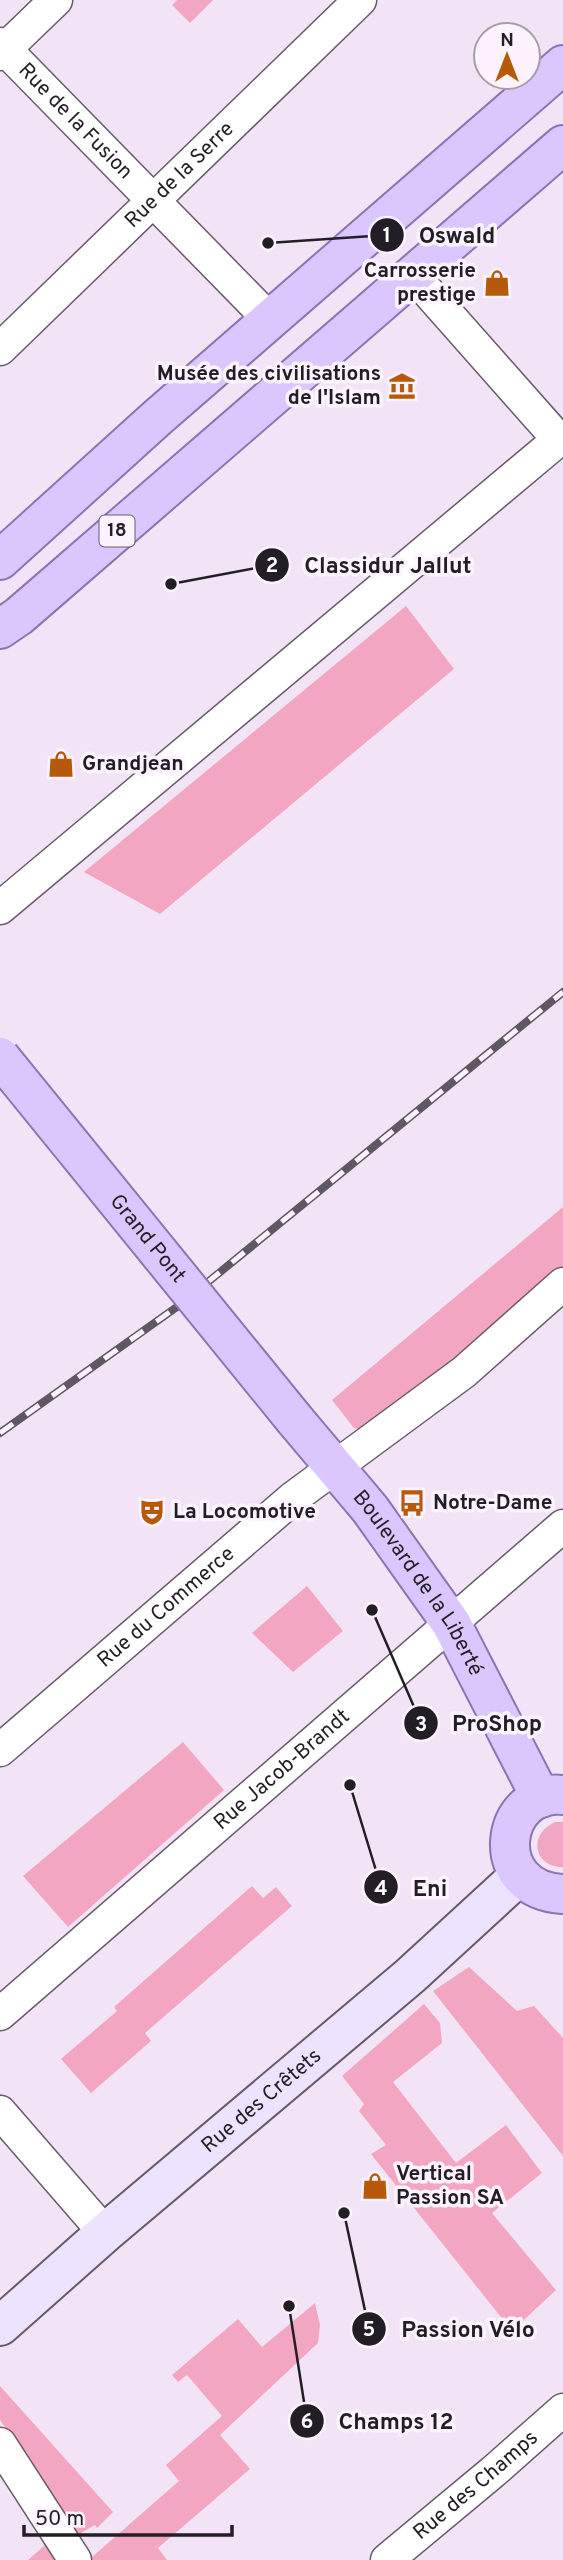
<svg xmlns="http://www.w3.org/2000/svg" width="563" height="2560" viewBox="0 0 563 2560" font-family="Overpass,sans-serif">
  <rect width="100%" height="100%" fill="#f2e4f6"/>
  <path fill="#f3a6c2" d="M 177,0 L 213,0 L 190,23 L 172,5 Z
    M 406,606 L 454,669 L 160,914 L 84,872 Z
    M 563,1207 L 563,1269 L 369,1431 L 354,1428 L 332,1400 Z
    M 307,1586 L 343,1631 L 293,1672 L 252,1633 Z
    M 183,1742 L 224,1790 L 68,1927 L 23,1876 Z
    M 555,1822 L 563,1822 L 563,1867 C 533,1867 528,1834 555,1822 Z
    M 252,1886 L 263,1898 L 276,1887 L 292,1906 L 145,2033 L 151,2041 L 91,2093 L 61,2059 L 117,2011 L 114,2007 Z
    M 469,1967 L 517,2011 L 534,2006 L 563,2038 L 563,2156 L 433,1991 Z
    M 424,2004 L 440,2023 L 442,2043 L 393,2082 L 456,2163 L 506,2125 L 542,2173 L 492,2213 L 556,2290 L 512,2331 L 371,2154 L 386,2145 L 359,2111 L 364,2104 L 342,2076 Z
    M 315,2303 L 320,2325 L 318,2343 L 220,2435 L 250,2469 L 158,2548 L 167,2560 L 93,2560 L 92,2557 L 179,2481 L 166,2465 L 222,2416 L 187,2375 L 178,2382 L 172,2375 L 238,2319 L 262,2347 Z
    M 0,2386 L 113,2512 L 97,2528 L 95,2525 L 79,2534 L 74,2533 L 0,2420 Z
    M 50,2544 L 59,2560 L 28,2560 L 45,2545 Z"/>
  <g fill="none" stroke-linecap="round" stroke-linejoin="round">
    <defs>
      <g id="street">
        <path id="s1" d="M 0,44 L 270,320"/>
        <path d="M 0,54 L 56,0"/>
        <path d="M 413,275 L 559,440"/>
        <path id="s2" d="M 0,349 L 360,0"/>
        <path d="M 0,908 L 563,436"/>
        <path id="s3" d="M 0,1750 L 293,1498 L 464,1372 L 563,1284"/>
        <path id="s4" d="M 0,2014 L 563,1526"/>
        <path d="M 0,2112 L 105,2233"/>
        <path d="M 0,2444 L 75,2560"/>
        <path id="s5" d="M 387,2560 L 494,2471 L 563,2410"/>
      </g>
      <g id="secondary">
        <path id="s6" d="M 0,2326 L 105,2233 L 410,1976 L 520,1875"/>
      </g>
      <g id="primary">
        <path d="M 0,560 L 158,417 L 563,65"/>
        <path d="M 0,629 L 19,616 L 563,145"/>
        <path id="s7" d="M 295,1420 L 370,1509 L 451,1623 L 541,1798"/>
        <path d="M 563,1795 C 500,1788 485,1890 563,1894"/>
      </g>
    </defs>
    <use href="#street" stroke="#675a6a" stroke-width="35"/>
    <use href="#secondary" stroke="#675a6a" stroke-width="42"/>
    <use href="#primary" stroke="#8b74b1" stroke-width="42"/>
    <use href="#street" stroke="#fff" stroke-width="32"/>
    <use href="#secondary" stroke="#ede3fe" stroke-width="38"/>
    <use href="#primary" stroke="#dbc7fd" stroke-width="38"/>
    <defs>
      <path id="rail" d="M 0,1433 L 181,1304 L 563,992"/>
    </defs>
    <use href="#rail" stroke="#5f5862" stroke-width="8"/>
    <use href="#rail" stroke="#fcf3fe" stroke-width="5" stroke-dasharray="16" stroke-linecap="butt"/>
    <defs>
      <g id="primary-bridge">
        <path id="s8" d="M 0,1057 L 295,1420"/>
      </g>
    </defs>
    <use href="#primary-bridge" stroke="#8b74b1" stroke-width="42" stroke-linecap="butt"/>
    <use href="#primary-bridge" stroke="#dbc7fd" stroke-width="38"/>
  </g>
  <defs>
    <symbol id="shop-bare" viewBox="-9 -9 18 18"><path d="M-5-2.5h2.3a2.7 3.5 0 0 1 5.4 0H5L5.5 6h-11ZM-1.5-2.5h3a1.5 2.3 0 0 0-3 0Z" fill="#b7590a" stroke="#fcf3fe" stroke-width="2.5" paint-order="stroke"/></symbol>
    <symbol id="museum-bare" viewBox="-9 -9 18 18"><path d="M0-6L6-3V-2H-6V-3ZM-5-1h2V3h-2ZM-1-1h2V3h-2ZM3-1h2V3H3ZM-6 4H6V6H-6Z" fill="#b7590a" stroke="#fcf3fe" stroke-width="2.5" paint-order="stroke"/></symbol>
    <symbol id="bus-bare" viewBox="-9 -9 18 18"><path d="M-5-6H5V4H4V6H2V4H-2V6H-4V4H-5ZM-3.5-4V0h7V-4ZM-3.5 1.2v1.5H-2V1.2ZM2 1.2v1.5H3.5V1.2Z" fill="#b7590a" stroke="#fcf3fe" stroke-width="2.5" paint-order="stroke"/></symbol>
    <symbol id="theatre-bare" viewBox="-9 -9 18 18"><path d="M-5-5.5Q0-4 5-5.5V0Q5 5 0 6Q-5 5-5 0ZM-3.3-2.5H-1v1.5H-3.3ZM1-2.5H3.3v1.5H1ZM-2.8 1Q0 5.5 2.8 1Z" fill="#b7590a" stroke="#fcf3fe" stroke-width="2.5" paint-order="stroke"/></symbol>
  </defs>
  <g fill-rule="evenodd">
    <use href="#shop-bare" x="478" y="264" width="38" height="38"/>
    <use href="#museum-bare" x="383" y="367" width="38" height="38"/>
    <use href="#shop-bare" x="42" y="745" width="38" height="38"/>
    <use href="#bus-bare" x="393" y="1484" width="38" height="38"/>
    <use href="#theatre-bare" x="133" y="1493" width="38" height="38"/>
    <use href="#shop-bare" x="356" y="2167" width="38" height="38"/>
  </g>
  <g text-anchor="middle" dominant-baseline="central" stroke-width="7" stroke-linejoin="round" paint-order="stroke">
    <rect fill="#fcf3fe" stroke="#645e66" stroke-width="2" x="99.5" y="515.5" width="35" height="31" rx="5"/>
    <g font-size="19" font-weight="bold" fill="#231e25">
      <text x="117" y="531">18</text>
    </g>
    <g font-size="21" fill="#231e25" stroke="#fcf3fe">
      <text stroke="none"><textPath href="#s1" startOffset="108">Rue de la Fusion</textPath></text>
      <text stroke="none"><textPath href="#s2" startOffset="250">Rue de la Serre</textPath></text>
      <text stroke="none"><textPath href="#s8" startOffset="234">Grand Pont</textPath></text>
      <text stroke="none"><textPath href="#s7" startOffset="205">Boulevard de la Liberté</textPath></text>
      <text stroke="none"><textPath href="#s3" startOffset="219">Rue du Commerce</textPath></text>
      <text stroke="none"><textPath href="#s4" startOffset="373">Rue Jacob-Brandt</textPath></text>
      <text stroke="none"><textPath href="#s6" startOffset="345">Rue des Crêtets</textPath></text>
      <text stroke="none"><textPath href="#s5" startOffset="116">Rue des Champs</textPath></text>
    </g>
    <g font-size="21" font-weight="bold" fill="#231e25" stroke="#fcf3fe" text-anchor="start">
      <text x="476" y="271" text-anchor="end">Carrosserie<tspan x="476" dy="24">prestige</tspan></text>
      <text x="381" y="374" text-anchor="end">Musée des civilisations<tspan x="381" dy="24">de l'Islam</tspan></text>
      <text x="82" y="764">Grandjean</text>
      <text x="433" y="1503">Notre-Dame</text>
      <text x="173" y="1512">La Locomotive</text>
      <text x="396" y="2174">Vertical<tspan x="396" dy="24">Passion SA</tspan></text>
    </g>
  </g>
  <path fill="none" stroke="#231e25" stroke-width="2.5" d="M268 243L387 235M171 584L272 565M372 1610L421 1723M350 1785L381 1887M344 2213L369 2329M289 2306L307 2421"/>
  <g fill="#231e25" stroke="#fcf3fe" stroke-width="2.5">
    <circle cx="268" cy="243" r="7"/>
    <circle cx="171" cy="584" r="7"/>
    <circle cx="372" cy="1610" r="7"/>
    <circle cx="350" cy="1785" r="7"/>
    <circle cx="344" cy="2213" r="7"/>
    <circle cx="289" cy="2306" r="7"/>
    <circle cx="387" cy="235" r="18"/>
    <circle cx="272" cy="565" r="18"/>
    <circle cx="421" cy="1723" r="18"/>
    <circle cx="381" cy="1887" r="18"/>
    <circle cx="369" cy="2329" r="18"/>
    <circle cx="307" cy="2421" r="18"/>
  </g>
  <g font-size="21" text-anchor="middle" font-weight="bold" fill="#fff">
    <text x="387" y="242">1</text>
    <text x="272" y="572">2</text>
    <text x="421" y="1731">3</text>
    <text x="381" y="1895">4</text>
    <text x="369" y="2336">5</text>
    <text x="307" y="2428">6</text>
  </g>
  <g font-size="23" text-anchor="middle" font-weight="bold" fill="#231e25" stroke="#fcf3fe" stroke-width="7" stroke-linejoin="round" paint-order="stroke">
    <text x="457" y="243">Oswald</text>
    <text x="388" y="573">Classidur Jallut</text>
    <text x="497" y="1731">ProShop</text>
    <text x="430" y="1896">Eni</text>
    <text x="468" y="2337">Passion Vélo</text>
    <text x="396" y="2429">Champs 12</text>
  </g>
  <g transform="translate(507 56)"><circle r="33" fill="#fcf3fe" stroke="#a59ea7" stroke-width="2"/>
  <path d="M0-5L12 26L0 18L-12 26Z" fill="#b7590a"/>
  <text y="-10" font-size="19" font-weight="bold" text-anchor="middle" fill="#231e25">N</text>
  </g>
  <path d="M24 2525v10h208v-10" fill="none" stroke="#231e25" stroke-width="3.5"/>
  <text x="35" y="2525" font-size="21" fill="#231e25" stroke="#fcf3fe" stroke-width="5" paint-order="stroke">50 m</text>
</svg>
